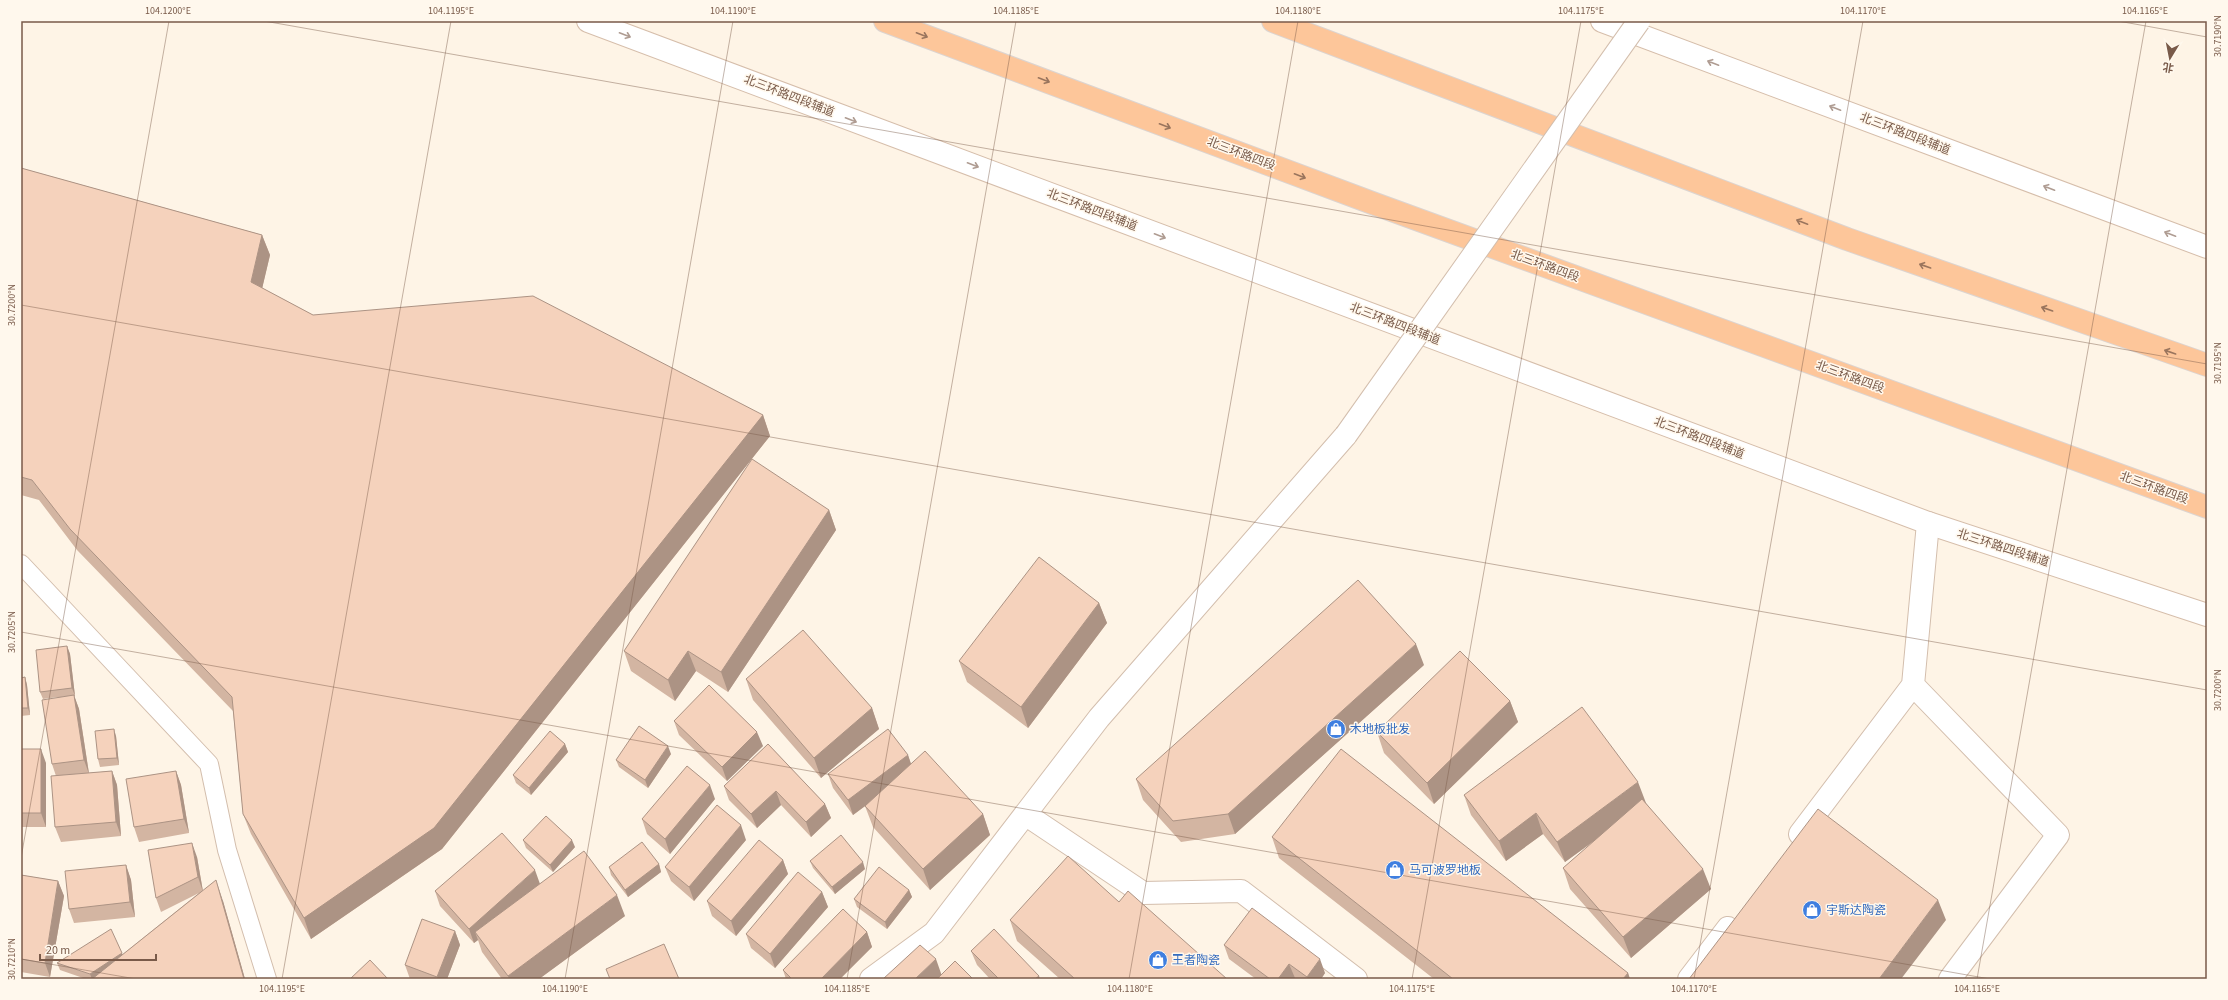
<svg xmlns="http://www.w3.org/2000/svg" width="2228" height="1000" viewBox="0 0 2228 1000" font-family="'Source Sans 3','Noto Sans SC',sans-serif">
  <rect width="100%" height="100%" fill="#fef4e6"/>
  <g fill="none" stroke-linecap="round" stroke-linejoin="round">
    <defs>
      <path id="service" d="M 21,564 L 209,764 L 227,850 L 267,979"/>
      <path id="minor" d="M 1928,523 L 1913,685 L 2058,835 L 1950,979
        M 1025,814 L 1143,893 L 1241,891 L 1356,979
        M 1800,834 L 1913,685
        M 871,979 L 934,933 L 1099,718 L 1346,435
        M 1689,979 L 1728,928"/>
      <path id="secondary" d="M 588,21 L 1928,523 L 2207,615
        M 1602,21 L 2207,247"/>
      <path id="trunk" d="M 885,21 L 1375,204 L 2207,507
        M 1273,21 L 1847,239 L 2207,365"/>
    </defs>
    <use href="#service" stroke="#d3bead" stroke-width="20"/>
    <use href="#minor" stroke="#d3bead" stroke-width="24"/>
    <use href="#secondary" stroke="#d6beab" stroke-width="24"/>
    <use href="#trunk" stroke="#dcd4d0" stroke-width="24"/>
    <use href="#service" stroke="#fff" stroke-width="18"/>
    <use href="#minor" stroke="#fff" stroke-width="22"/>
    <use href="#secondary" stroke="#fff" stroke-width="22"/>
    <use href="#trunk" stroke="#fdc69a" stroke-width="22"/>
    <defs>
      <path id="minor-bridge" d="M 1346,435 L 1639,21"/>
    </defs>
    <use href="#minor-bridge" stroke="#d3bead" stroke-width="24" stroke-linecap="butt"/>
    <use href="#minor-bridge" stroke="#fff" stroke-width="22"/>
  </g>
  <path fill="#d3b5a2" d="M 21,168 L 262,235 L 270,255 L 262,288 L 313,315 L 763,415 L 770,436 L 442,849 L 311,939 L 251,834 L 243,814 L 233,711 L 77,550 L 39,500 L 21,495 Z
    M 829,510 L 836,530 L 728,692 L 696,671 L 675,701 L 631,671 L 624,651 Z
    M 1099,603 L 1107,623 L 1028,728 L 967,682 L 959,661 Z
    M 67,646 L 70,654 L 75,696 L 74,696 L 79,709 L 89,773 L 112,771 L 117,785 L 121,836 L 61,842 L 55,827 L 56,776 L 52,764 L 58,697 L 43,699 L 40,692 Z
    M 1424,665 L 1235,834 L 1181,842 L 1143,800 L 1136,779 Z
    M 25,677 L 27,685 L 30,715 L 21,716 L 21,678 Z
    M 746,679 L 872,708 L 879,729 L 821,778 L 753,700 Z
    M 1510,701 L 1518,722 L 1434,804 L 1384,753 L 1377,732 Z
    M 674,721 L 763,746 L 727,781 L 679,735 Z
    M 116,736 L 119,765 L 100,767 L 98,759 Z
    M 565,744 L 568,752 L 531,795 L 516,783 L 513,775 Z
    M 768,744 L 825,804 L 831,818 L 811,837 L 781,805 L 757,828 L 729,800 L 724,786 Z
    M 21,749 L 46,763 L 46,827 L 21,827 Z
    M 671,754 L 648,788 L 619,767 L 616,760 Z
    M 908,755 L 911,764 L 983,814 L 990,835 L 930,890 L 873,827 L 865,806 L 868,804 L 853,815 L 833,788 L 828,774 Z
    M 176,771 L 181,785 L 189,833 L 139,842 L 134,827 Z
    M 1464,795 L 1646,803 L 1711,889 L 1631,958 L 1570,889 L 1563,868 L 1597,839 L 1565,862 L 1543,834 L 1506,861 L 1471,815 Z
    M 715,799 L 670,854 L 647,834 L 642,819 Z
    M 1272,837 L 1628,973 L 1630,979 L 1434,979 L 1279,858 Z
    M 523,840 L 575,847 L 553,872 L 526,848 Z
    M 746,840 L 694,901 L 671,881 L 665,867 Z
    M 197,857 L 203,891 L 223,901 L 245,979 L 86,979 L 60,970 L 57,963 L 123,954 L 199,893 L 161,912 L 156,898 Z
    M 783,860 L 788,874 L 736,936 L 712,916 L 707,901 Z
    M 810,861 L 865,869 L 835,894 L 813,868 Z
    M 659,864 L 661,872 L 628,897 L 611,875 L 609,867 Z
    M 126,865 L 131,880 L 135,917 L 74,923 L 69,909 Z
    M 21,875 L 58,881 L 64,896 L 50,977 L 21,972 Z
    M 540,884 L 625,916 L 539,979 L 502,979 L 482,952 L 478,940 L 474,943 L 440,906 L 435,891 Z
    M 909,890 L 912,897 L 887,929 L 857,907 L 854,899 Z
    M 822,892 L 828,907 L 775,968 L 751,948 L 746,934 Z
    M 1119,902 L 1227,979 L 1060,979 L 1017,941 L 1010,920 Z
    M 455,931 L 460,945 L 447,979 L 410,979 L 405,965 Z
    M 867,932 L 872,947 L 840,979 L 786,979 L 783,970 Z
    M 1224,945 L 1325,973 L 1321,979 L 1296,979 L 1295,978 L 1294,979 L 1256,979 L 1229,959 Z
    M 971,951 L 1039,976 L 1040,979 L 990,979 L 977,965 Z"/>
  <path fill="#ac9384" d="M 262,235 L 270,255 L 259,302 L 251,282 Z
    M 763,415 L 770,436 L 442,849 L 311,939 L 304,918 Z
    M 829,510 L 836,530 L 728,692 L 721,672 Z
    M 1099,603 L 1107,623 L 1028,728 L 1021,707 Z
    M 1416,644 L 1424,665 L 1235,834 L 1228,814 Z
    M 67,646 L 70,654 L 75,696 L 72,688 Z
    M 688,651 L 696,671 L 675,701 L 668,680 Z
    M 25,677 L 27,685 L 30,715 L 28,708 Z
    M 74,695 L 79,709 L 89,774 L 84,760 Z
    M 1510,701 L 1518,722 L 1434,804 L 1427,783 Z
    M 872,708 L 879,729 L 821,778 L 814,758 Z
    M 114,729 L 116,736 L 119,765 L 117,758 Z
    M 757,732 L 763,746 L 727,781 L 722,767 Z
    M 565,744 L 568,752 L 531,795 L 529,788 Z
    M 668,746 L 671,754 L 648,788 L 645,780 Z
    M 41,749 L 46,763 L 46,827 L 41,813 Z
    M 908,755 L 913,770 L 853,815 L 848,800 Z
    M 112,771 L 117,785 L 121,836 L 116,822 Z
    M 176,771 L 181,785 L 189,833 L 184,819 Z
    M 1638,782 L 1646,803 L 1565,862 L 1557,842 Z
    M 710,785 L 715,799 L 670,854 L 665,839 Z
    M 776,791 L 781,805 L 757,828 L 751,814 Z
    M 825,804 L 831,818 L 811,837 L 806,822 Z
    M 1536,813 L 1543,834 L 1506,861 L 1499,841 Z
    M 983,814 L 990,835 L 930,890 L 923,869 Z
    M 741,825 L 746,840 L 694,901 L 689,887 Z
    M 572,840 L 575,847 L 553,872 L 550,865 Z
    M 192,843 L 197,857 L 203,892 L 198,877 Z
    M 783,860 L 788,874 L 736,936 L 731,921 Z
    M 863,862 L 865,869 L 835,894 L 832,887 Z
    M 659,864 L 661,872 L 628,897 L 625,890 Z
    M 126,865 L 131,880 L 135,917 L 130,902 Z
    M 1703,869 L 1711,889 L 1631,958 L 1623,937 Z
    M 535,870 L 540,884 L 475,932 L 478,940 L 474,943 L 469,929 Z
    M 216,880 L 223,901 L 245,979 L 244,979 Z
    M 58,881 L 64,896 L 50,977 L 45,963 Z
    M 909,890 L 912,897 L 887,929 L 885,922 Z
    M 822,892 L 828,907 L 775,968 L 770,954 Z
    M 617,895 L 625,916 L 539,979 L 509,979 L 508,976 Z
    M 1938,900 L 1946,920 L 1901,979 L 1879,979 Z
    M 455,931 L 460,945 L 447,979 L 438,979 L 437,977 Z
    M 867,932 L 872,947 L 840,979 L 821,979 Z
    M 122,953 L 125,960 L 92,979 L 90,974 Z
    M 936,959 L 943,979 L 915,979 Z
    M 1320,959 L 1325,973 L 1321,979 L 1308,979 L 1307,977 Z
    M 1289,964 L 1295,978 L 1294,979 L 1278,979 Z
    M 1628,973 L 1630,979 L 1623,979 Z
    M 1039,976 L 1040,979 L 1035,979 Z"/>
  <path fill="#f5d2bc" stroke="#ac9384" d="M 21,168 L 262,235 L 251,282 L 313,315 L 533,296 L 763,415 L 434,828 L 304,918 L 243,814 L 232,697 L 70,529 L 32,480 L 21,477 Z
    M 752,459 L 829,510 L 721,672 L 688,651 L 668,680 L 624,651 Z
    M 1039,557 L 1099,603 L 1021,707 L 959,661 Z
    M 1358,580 L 1416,644 L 1228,814 L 1173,821 L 1136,779 Z
    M 803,630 L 872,708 L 814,758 L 746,679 Z
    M 67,646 L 72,688 L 40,692 L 36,650 Z
    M 1460,651 L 1510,701 L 1427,783 L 1377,732 Z
    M 25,677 L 28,708 L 21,708 L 21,678 Z
    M 709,685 L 757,732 L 722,767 L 674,721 Z
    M 74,695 L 84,760 L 52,764 L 42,700 Z
    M 1582,707 L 1638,782 L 1557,842 L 1536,813 L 1499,841 L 1464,795 Z
    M 639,726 L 668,746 L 645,780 L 616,760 Z
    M 114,729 L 117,758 L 98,759 L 95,731 Z
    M 888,729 L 908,755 L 848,800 L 828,774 Z
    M 550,731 L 565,744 L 529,788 L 513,775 Z
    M 768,744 L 825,804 L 806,822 L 776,791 L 751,814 L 724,786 Z
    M 21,749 L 41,749 L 41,813 L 21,813 Z
    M 1341,749 L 1628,973 L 1623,979 L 1453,979 L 1272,837 Z
    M 925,751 L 983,814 L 923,869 L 865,806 Z
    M 687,766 L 710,785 L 665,839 L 642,819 Z
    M 112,771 L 116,822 L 55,827 L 51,776 Z
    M 176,771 L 184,819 L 134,827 L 126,779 Z
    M 1642,799 L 1703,869 L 1623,937 L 1563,868 Z
    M 717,805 L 741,825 L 689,887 L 665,867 Z
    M 1818,809 L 1938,900 L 1879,979 L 1689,979 Z
    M 546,816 L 572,840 L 550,865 L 523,840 Z
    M 502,833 L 535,870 L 469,929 L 435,891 Z
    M 841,835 L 863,862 L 832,887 L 810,861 Z
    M 759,840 L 783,860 L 731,921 L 707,901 Z
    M 642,842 L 659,864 L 625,890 L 609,867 Z
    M 192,843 L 198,877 L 156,898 L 148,850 Z
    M 584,851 L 617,895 L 508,976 L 475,932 Z
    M 1068,856 L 1119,902 L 1128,891 L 1227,979 L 1075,979 L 1010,920 Z
    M 126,865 L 130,902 L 69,909 L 65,871 Z
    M 879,867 L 909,890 L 885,922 L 854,899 Z
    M 798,872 L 822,892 L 770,954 L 746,934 Z
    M 21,875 L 58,881 L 45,963 L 21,959 Z
    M 216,880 L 244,979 L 92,979 Z
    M 1252,908 L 1320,959 L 1307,977 L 1289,964 L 1278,979 L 1270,979 L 1224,945 Z
    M 843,909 L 867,932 L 821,979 L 792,979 L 783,970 Z
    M 422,919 L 455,931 L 437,977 L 405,965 Z
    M 111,929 L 122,953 L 90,974 L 57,963 Z
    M 994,929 L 1039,976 L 1035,979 L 999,979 L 971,951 Z
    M 664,944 L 679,979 L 610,979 L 606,969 Z
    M 920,945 L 936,959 L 915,979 L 883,979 Z
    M 370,960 L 388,979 L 350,979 Z
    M 955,961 L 973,979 L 937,979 Z"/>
  <defs><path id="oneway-shaft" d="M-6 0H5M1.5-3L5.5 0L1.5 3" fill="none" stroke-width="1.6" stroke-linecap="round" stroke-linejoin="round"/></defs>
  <g stroke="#af9c92">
    <use href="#oneway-shaft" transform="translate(625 35) rotate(21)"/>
    <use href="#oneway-shaft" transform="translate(1713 63) rotate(-159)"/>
    <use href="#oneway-shaft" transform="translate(1835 108) rotate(-159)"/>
    <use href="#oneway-shaft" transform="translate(851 120) rotate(21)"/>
    <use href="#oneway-shaft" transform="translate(973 165) rotate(21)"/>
    <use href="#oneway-shaft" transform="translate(2049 188) rotate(-159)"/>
    <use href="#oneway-shaft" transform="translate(2170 234) rotate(-159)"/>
    <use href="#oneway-shaft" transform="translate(1160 236) rotate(21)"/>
  </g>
  <g stroke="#9a755d">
    <use href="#oneway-shaft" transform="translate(922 35) rotate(21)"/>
    <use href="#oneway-shaft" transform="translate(1044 80) rotate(21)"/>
    <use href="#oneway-shaft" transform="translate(1165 126) rotate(21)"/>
    <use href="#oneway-shaft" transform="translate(1300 176) rotate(21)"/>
    <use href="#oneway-shaft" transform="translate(1802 222) rotate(-159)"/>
    <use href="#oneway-shaft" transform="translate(1925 266) rotate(-161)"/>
    <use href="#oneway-shaft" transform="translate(2047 309) rotate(-161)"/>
    <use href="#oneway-shaft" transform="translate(2170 352) rotate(-161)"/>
  </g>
  <path fill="none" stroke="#795a49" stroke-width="1" stroke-opacity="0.45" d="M 264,21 L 2207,364M 2118,21 L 2207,37M 21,305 L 2207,690M 21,632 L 1990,979M 21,858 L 169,21M 21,959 L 136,979M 282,979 L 451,21M 565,979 L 733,21M 847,979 L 1016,21M 1129,979 L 1298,21M 1412,979 L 1581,21M 1694,979 L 1863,21M 1977,979 L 2146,21"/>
  <defs>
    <symbol id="shop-disc" viewBox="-11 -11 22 22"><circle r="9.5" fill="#3f7fe0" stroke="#fff8ed"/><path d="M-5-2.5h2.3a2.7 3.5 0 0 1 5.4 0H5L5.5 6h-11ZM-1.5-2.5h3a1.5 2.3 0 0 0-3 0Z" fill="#fff"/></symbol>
  </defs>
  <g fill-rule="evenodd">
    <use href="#shop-disc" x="1325" y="718" width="22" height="22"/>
    <use href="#shop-disc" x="1384" y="859" width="22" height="22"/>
    <use href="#shop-disc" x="1801" y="899" width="22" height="22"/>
    <use href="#shop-disc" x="1147" y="949" width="22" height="22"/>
  </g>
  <g text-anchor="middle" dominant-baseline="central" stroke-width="3" stroke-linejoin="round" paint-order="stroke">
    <g font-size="12" fill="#795a49" stroke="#fff8ed">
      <text transform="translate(789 96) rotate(21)">北三环路四段辅道</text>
      <text transform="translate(1905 134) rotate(21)">北三环路四段辅道</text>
      <text transform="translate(1241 154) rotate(21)">北三环路四段</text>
      <text transform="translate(1092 210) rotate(21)">北三环路四段辅道</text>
      <text transform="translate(1545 266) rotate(20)">北三环路四段</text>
      <text transform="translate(1395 324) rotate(21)">北三环路四段辅道</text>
      <text transform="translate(1850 377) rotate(20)">北三环路四段</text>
      <text transform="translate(1699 438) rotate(21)">北三环路四段辅道</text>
      <text transform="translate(2154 488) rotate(20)">北三环路四段</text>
      <text transform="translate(2003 548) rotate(18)">北三环路四段辅道</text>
    </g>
    <g font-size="12" fill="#366cbe" stroke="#fff8ed" text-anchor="start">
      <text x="1350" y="729">木地板批发</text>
      <text x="1409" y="870">马可波罗地板</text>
      <text x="1826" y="910">宇斯达陶瓷</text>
      <text x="1172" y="960">王者陶瓷</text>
    </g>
  </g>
  <rect width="2228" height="1000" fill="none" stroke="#fff8ed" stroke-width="44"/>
  <g transform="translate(2170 58) rotate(190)" stroke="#fff8ed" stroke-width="3" paint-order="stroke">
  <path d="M0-3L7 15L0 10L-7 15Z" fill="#795a49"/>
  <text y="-6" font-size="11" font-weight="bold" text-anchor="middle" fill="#795a49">北</text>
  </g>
  <path d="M40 954v6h116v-6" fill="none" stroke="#795a49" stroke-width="2"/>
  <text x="46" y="954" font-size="12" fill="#795a49" stroke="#fff8ed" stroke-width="3" paint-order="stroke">20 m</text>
  <rect x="22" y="22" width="2184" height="956" fill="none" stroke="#795a49" stroke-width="1.5"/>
  <g font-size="10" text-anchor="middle" fill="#795a49">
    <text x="168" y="14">104.1200°E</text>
    <text x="451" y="14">104.1195°E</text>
    <text x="733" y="14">104.1190°E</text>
    <text x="1016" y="14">104.1185°E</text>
    <text x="1298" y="14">104.1180°E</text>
    <text x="1581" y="14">104.1175°E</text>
    <text x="1863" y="14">104.1170°E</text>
    <text x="2145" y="14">104.1165°E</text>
    <text transform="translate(2217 36) rotate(-90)" y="4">30.7190°N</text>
    <text transform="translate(11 305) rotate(-90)" y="4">30.7200°N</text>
    <text transform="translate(2217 363) rotate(-90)" y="4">30.7195°N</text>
    <text transform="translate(11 632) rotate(-90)" y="4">30.7205°N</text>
    <text transform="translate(2217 690) rotate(-90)" y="4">30.7200°N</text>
    <text transform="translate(11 959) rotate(-90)" y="4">30.7210°N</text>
    <text x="282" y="992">104.1195°E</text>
    <text x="565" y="992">104.1190°E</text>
    <text x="847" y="992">104.1185°E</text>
    <text x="1130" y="992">104.1180°E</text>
    <text x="1412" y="992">104.1175°E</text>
    <text x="1694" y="992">104.1170°E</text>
    <text x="1977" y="992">104.1165°E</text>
  </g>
</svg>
